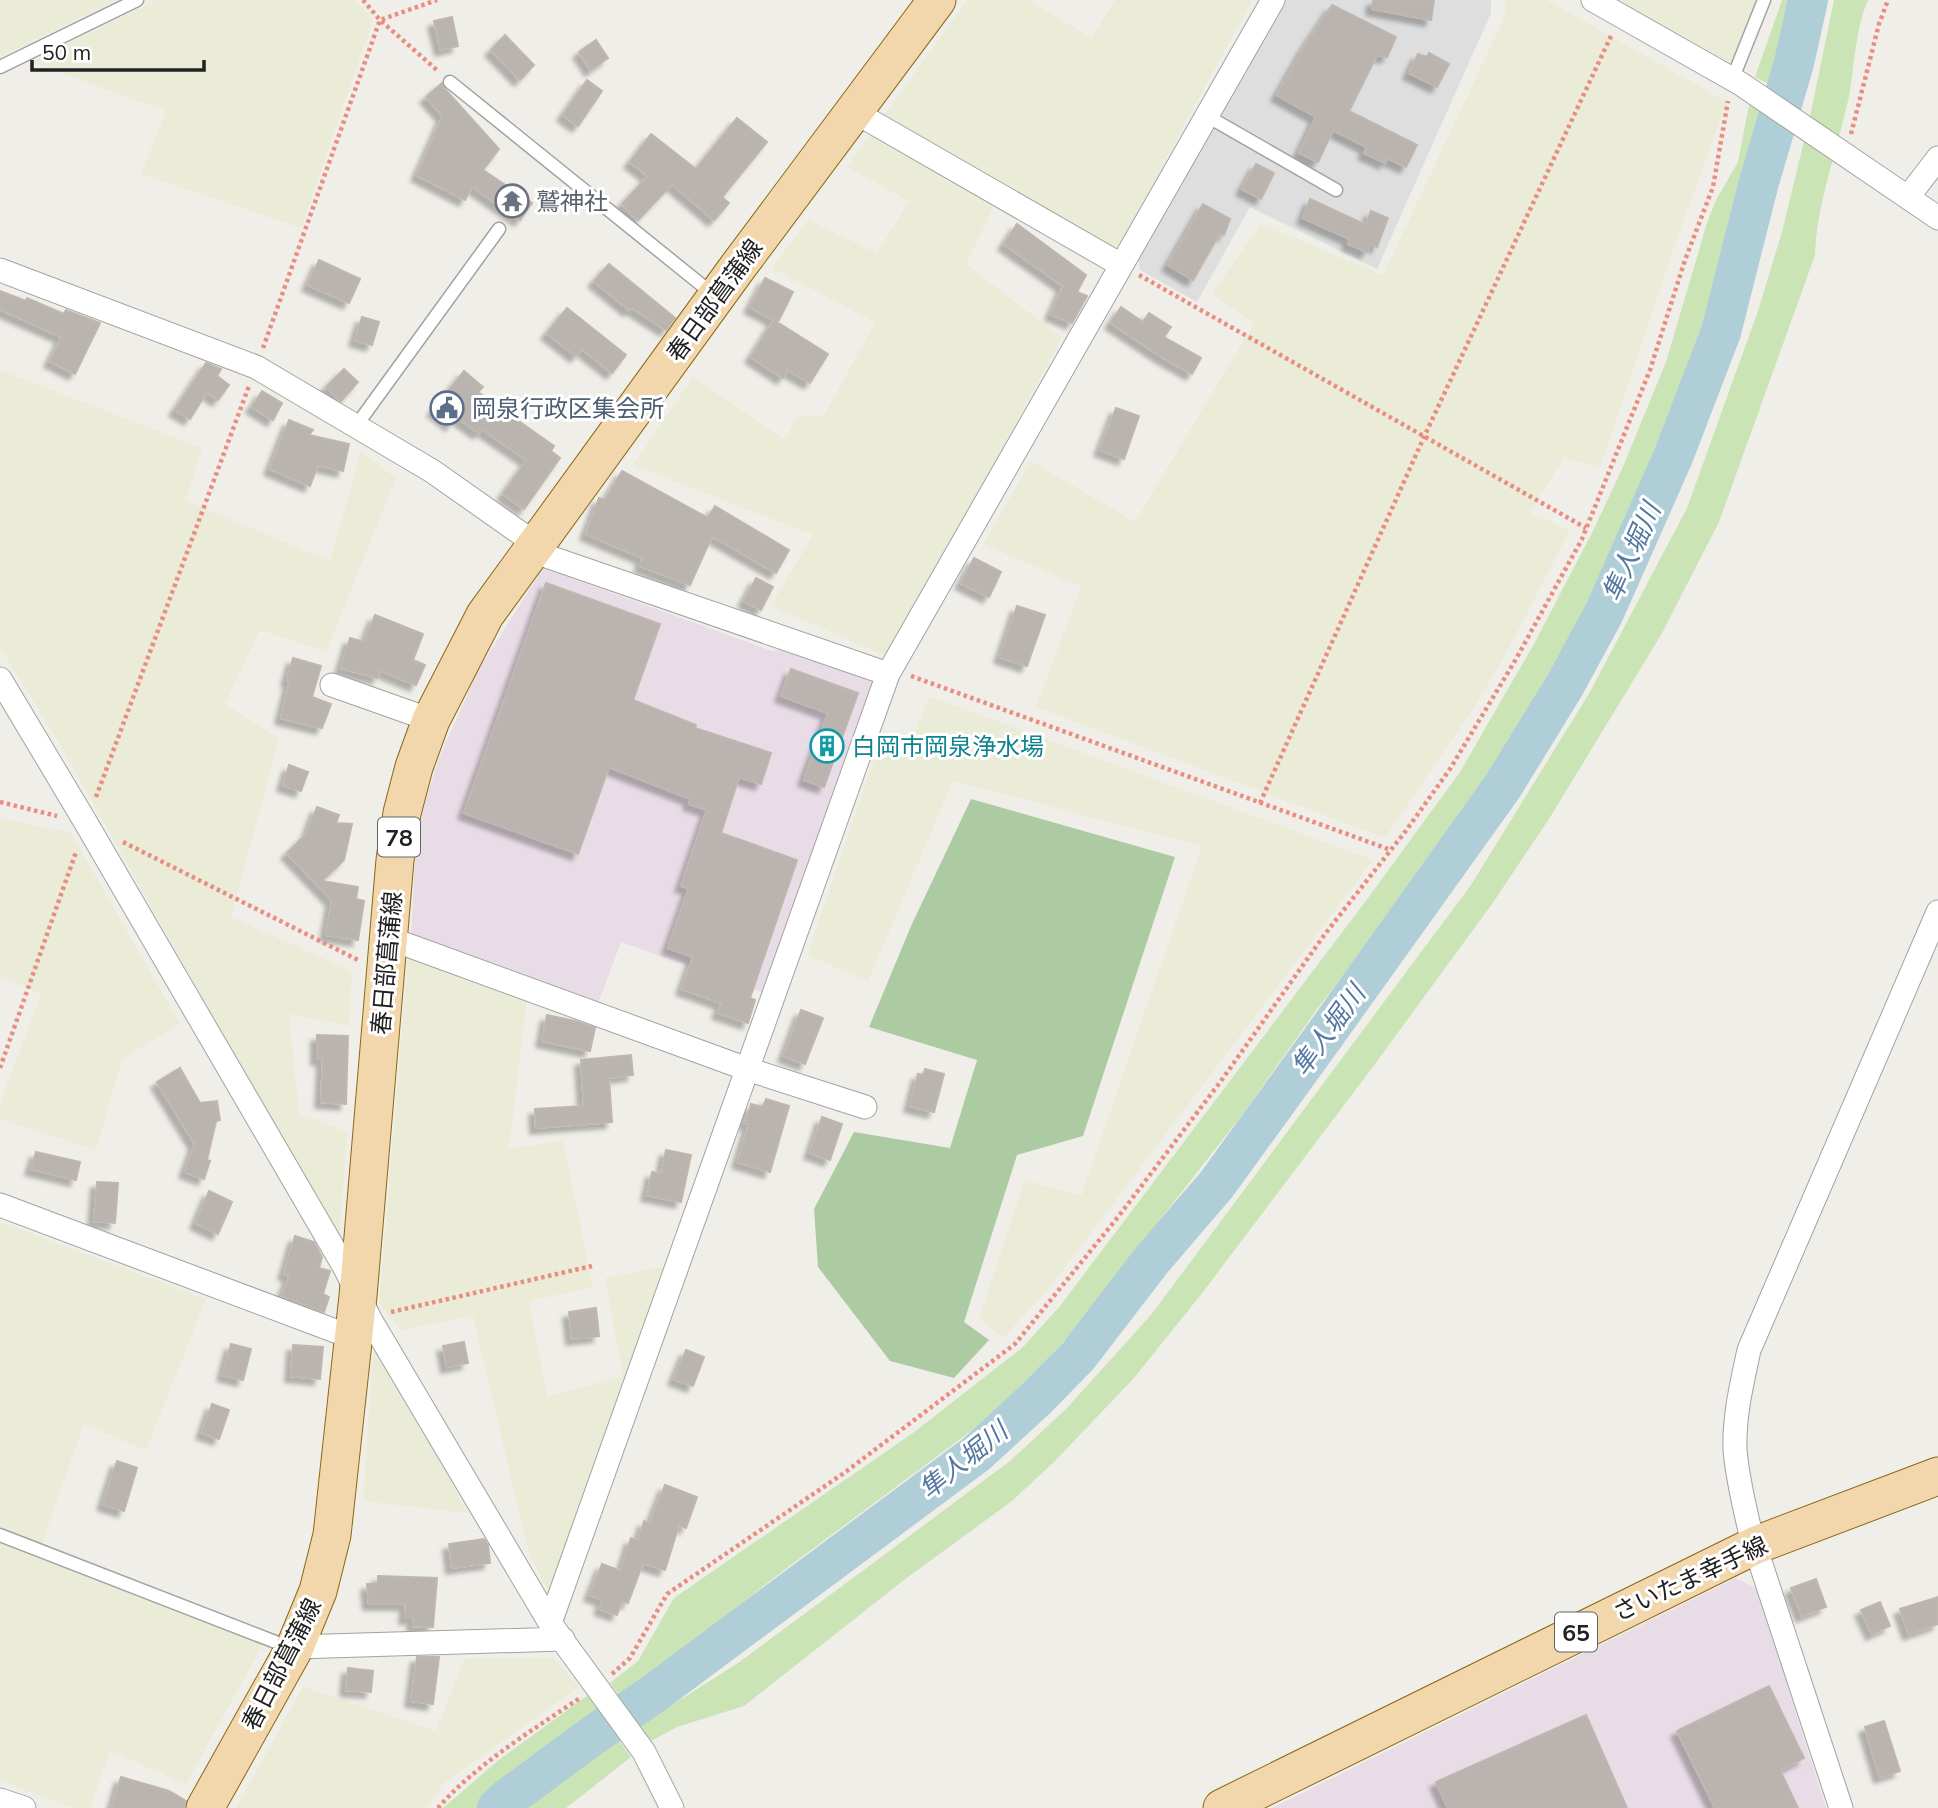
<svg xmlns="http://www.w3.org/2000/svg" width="1938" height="1808" viewBox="0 0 1938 1808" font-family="Mulish,'Noto Sans JP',sans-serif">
  <defs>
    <filter id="shadow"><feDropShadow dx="-6" dy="6" stdDeviation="2" flood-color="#0004"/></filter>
  </defs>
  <rect width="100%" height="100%" fill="#f0eee9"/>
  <path fill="#dfdede" d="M 1284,0 L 1491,0 L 1491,13 L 1377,269 L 1250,207 L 1197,302 L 1140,270 L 1138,256 Z"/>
  <path fill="#e8dce6" d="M 543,568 L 772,651 L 788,648 L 870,680 L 875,689 L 764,993 L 621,942 L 597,1006 L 411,936 L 415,859 L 422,812 L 439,758 L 478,671 Z
    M 1736,1578 L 1757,1589 L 1826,1808 L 1272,1808 Z"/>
  <path fill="#eaecd7" d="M 0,0 L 117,0 L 0,57 Z
    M 156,0 L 356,0 L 373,20 L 301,228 L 141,174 L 166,111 L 31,62 Z
    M 967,0 L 1028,0 L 1092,38 L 1115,0 L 1252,0 L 1117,249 L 1003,187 L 966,264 L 1062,338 L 891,653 L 881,654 L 771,606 L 813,535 L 633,465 L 693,377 L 785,440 L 797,416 L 824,416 L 875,322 L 772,268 L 808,220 L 877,253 L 909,201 L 847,167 Z
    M 1505,0 L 1547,0 L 1727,102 L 1680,230 L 1600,468 L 1564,458 L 1530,513 L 1570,530 L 1510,646 L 1473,709 L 1385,838 L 1036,707 L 1081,587 L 983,544 L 1031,461 L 1135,522 L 1254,323 L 1212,294 L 1261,224 L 1383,275 L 1505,16 Z
    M 1620,0 L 1756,0 L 1732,64 Z
    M 0,370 L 202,448 L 186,501 L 330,561 L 361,452 L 396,478 L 326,652 L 260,630 L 225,704 L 279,739 L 231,917 L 352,971 L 349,1026 L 289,1014 L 299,1114 L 347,1132 L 339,1241 L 62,748 L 0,647 Z
    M 929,696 L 1373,860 L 1051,1286 L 1003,1338 L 979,1319 L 1025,1180 L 1081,1196 L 1202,846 L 953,781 L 868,981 L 807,955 L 884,731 L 912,740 Z
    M 0,818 L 71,833 L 180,1024 L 122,1059 L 96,1150 L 0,1119 L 0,1103 L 41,994 L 0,976 Z
    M 408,955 L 527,998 L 509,1149 L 563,1140 L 593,1287 L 529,1301 L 547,1396 L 623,1376 L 605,1278 L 666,1266 L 551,1597 L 529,1554 L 473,1316 L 401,1330 L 379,1303 Z
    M 0,1222 L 206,1299 L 146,1450 L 84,1424 L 37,1557 L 263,1644 L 186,1784 L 110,1751 L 90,1808 L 73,1808 L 0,1781 Z
    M 373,1352 L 385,1355 L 467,1513 L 363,1501 Z
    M 553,1658 L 579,1687 L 443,1784 L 426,1808 L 236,1808 L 303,1687 L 436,1731 L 464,1659 Z"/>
  <path fill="#cbe4b5" d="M 1782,0 L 1799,0 L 1775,87 L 1755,77 Z
    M 1834,0 L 1868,0 C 1855,30 1855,64 1849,96 C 1838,149 1817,201 1815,255 L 1719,522 L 1661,635 L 1549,819 L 1492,904 L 1375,1064 L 1203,1292 L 1134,1378 L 1054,1462 L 1012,1501 L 904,1580 L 744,1706 L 677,1727 L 651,1741 L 639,1726 L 738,1663 L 888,1552 L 1010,1461 L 1066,1409 L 1151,1315 L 1471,885 L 1590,692 L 1687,508 L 1758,311 L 1782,232 L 1811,112 Z
    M 1749,105 L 1764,114 L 1711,308 L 1649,476 L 1613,555 L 1575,627 L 1484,786 L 1393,914 L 1320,1005 L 1242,1115 L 1163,1216 L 1095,1307 L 1029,1379 L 979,1425 L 775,1577 L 622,1699 L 610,1683 L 638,1661 L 674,1598 L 913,1433 L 1023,1347 L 1060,1306 L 1368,898 L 1460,772 L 1534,644 L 1593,531 L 1622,469 L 1666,362 L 1707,223 L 1716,200 L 1738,162 Z
    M 588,1695 L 602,1711 L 490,1799 L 482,1808 L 443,1808 L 500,1759 Z
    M 618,1739 L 631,1757 L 566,1808 L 517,1808 L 547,1783 L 577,1764 L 594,1759 Z"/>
  <path fill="#adcba3" d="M 971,799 L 1175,857 L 1083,1136 L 1017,1155 L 964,1322 L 989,1340 L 954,1378 L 890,1361 L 818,1267 L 814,1209 L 854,1132 L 950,1148 L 977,1060 L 869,1027 L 911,926 Z"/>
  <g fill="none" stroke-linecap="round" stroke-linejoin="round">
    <path stroke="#afced8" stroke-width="40" d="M 497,1808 L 508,1798 L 592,1736 L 656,1692 L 976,1454 L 1036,1399 L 1078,1356 L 1151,1261 L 1217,1184 L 1327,1032 L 1503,786 L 1565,685 L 1604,613 L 1673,457 L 1721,332 L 1759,182 L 1794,63 L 1808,0"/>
  </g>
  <path fill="#b9b4af" stroke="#c0b6ad" stroke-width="2" filter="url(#shadow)" d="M 1373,0 L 1434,0 L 1431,20 L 1372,9 Z
    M 1332,5 L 1396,37 L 1387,57 L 1377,55 L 1349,111 L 1417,145 L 1406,167 L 1387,158 L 1385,163 L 1364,153 L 1367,147 L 1333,130 L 1318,162 L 1299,153 L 1316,117 L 1277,95 L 1303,49 Z
    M 452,17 L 458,46 L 441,50 L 434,21 Z
    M 505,35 L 534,65 L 520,80 L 491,50 Z
    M 596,40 L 608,58 L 591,70 L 579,52 Z
    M 1429,53 L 1449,64 L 1437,87 L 1409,73 L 1418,54 L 1427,57 Z
    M 587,80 L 602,91 L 578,126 L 563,115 Z
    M 442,83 L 444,88 L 499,149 L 483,170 L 532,203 L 520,220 L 472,186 L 465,200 L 417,175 L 443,116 L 426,97 Z
    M 737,118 L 767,142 L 722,197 L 729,203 L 714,220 L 672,184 L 638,220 L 622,204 L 648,176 L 630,162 L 651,134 L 696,169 Z
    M 1256,164 L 1274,173 L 1261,199 L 1242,189 Z
    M 1310,199 L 1366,225 L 1371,211 L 1388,218 L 1377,247 L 1371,244 L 1367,252 L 1348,244 L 1350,239 L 1303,218 Z
    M 1203,204 L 1230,219 L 1224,235 L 1220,233 L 1193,280 L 1168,265 Z
    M 1017,224 L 1086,275 L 1077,292 L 1087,296 L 1072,323 L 1051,314 L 1063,286 L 1004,244 Z
    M 319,260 L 360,279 L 349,303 L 308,285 Z
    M 609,264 L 675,318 L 666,330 L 632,308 L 629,310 L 594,281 Z
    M 765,278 L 793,292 L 778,322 L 750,307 Z
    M 0,291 L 26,301 L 27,298 L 64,314 L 66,310 L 100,323 L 75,374 L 50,361 L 62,337 L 0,309 Z
    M 1121,307 L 1143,322 L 1149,313 L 1171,327 L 1164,337 L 1201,358 L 1192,374 L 1162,357 L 1111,323 Z
    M 567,308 L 626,355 L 612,373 L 582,349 L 576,356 L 547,333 Z
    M 362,317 L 379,322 L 372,345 L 355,340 Z
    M 774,320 L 828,354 L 810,383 L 788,370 L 783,378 L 751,357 Z
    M 206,363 L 221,369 L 217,376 L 229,385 L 218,400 L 207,392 L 190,419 L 175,410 Z
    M 344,369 L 358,382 L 341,401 L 326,387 Z
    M 464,371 L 483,387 L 478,392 L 554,446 L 551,451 L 560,458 L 524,509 L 503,494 L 527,460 L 482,429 L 479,433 L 457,417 L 451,425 L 433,410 Z
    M 262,391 L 282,403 L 273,420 L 252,407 Z
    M 1116,408 L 1139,416 L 1124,459 L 1100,450 Z
    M 289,420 L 313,430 L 309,435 L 349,444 L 343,471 L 318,465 L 310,486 L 270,469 Z
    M 622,471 L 708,518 L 715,506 L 789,550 L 776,573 L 712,536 L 690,585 L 640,566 L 643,558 L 586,534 L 599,498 L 605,500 Z
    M 974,558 L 1001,572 L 989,597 L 961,583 Z
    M 756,578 L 773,587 L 761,610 L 744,601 Z
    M 546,583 L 660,624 L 633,700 L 696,725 L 695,728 L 771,753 L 761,784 L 739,777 L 721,833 L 797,860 L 750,998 L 755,1000 L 748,1023 L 718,1013 L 722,1003 L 682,989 L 693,957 L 668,948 L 689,888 L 681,886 L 707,810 L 689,804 L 691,799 L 609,767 L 578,854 L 464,813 Z
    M 1017,606 L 1045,615 L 1027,666 L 1000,657 Z
    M 375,615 L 423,634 L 413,660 L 425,665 L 416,685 L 380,670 L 378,678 L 341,668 L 350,638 L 364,642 Z
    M 293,658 L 321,666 L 312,697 L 331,704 L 322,728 L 281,718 L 290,681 L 287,680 Z
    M 791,669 L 858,693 L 824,787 L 804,780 L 828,713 L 781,696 Z
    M 289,765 L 308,772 L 301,791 L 283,785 Z
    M 317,807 L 339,815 L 336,823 L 352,824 L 344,860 L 322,881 L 358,887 L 356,899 L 364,901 L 358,940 L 326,935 L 332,900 L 287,853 L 307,833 Z
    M 801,1010 L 823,1018 L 805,1064 L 784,1056 Z
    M 547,1015 L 575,1021 L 595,1028 L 590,1051 L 542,1041 Z
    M 317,1035 L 348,1036 L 346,1104 L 321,1102 L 323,1059 L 317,1059 Z
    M 631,1055 L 633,1075 L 609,1078 L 612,1122 L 536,1128 L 535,1109 L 584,1106 L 581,1060 Z
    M 180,1068 L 200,1103 L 217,1101 L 220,1120 L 216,1121 L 207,1160 L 210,1161 L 204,1179 L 185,1172 L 195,1144 L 157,1082 Z
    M 925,1069 L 944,1074 L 934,1112 L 910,1106 L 918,1074 L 923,1075 Z
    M 766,1099 L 789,1106 L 770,1172 L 738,1162 L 749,1124 L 745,1123 L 751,1104 L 763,1107 Z
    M 822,1117 L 842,1124 L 830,1160 L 810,1153 Z
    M 666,1150 L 691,1155 L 681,1202 L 647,1195 L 652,1172 L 661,1174 Z
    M 36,1152 L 80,1162 L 76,1180 L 31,1169 Z
    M 97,1182 L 118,1183 L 115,1223 L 94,1221 Z
    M 209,1191 L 232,1202 L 218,1234 L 196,1223 Z
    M 295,1236 L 314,1242 L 322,1257 L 319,1268 L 330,1271 L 323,1294 L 329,1297 L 324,1312 L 282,1296 L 290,1275 L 284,1274 Z
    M 596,1308 L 599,1336 L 572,1339 L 569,1312 Z
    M 464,1342 L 468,1363 L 447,1367 L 443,1346 Z
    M 231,1344 L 251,1349 L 243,1380 L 223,1375 Z
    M 293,1345 L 323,1347 L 320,1379 L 291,1376 Z
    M 686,1350 L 704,1357 L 693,1386 L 674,1379 Z
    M 212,1404 L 229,1410 L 219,1439 L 202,1433 Z
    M 117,1461 L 137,1468 L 124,1511 L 103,1504 Z
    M 665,1485 L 697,1497 L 686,1528 L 679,1525 L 665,1570 L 643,1563 L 628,1603 L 622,1601 L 617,1615 L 600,1609 L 603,1600 L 590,1595 L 602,1564 L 621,1571 L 631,1538 L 638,1541 L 644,1521 L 650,1523 Z
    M 484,1539 L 488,1545 L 490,1563 L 452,1568 L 449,1544 Z
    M 378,1576 L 437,1578 L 433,1627 L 413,1626 L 414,1618 L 405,1618 L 406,1604 L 369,1604 L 367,1584 L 378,1584 Z
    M 1816,1579 L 1826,1607 L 1802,1616 L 1791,1588 Z
    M 1938,1597 L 1938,1624 L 1909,1634 L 1900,1609 Z
    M 1880,1602 L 1890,1626 L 1872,1634 L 1861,1610 Z
    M 417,1657 L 439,1657 L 433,1704 L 411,1701 Z
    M 348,1668 L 373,1671 L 371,1692 L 346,1690 Z
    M 1769,1686 L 1804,1758 L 1780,1770 L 1798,1808 L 1715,1808 L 1677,1731 Z
    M 1586,1715 L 1627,1808 L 1448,1808 L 1436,1782 Z
    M 1884,1721 L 1900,1771 L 1880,1777 L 1865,1727 Z
    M 121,1777 L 169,1791 L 186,1801 L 184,1808 L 112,1808 Z"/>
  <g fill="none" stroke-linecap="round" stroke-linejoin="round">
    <defs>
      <path id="service" d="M 0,67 L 137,0
        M 1732,80 L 1764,0
        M 450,82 L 714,295
        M 1207,116 L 1336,190
        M 356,426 L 499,229
        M 0,1535 L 278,1643 L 291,1646"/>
      <path id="minor" d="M 1593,0 L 1741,84 L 1938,218
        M 853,111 L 1121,265
        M 1908,197 L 1938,158
        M 0,270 L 256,367 L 432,471 L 523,535 L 534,547 L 549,557 L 888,674
        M 0,679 L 86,823 L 345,1268 L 370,1319 L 550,1623 L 644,1752 L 672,1808
        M 332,685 L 431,720
        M 387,936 L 402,943 L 747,1069 L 865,1107
        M 0,1205 L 338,1332 L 353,1335
        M 550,1623 L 888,674 L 1273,0
        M 295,1647 L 563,1639
        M 0,1800 L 24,1808
        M 1841,1808 L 1750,1531 C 1744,1504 1737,1477 1735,1449 C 1734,1415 1742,1383 1749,1350 L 1938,912"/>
      <path id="primary" d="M 205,1808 L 295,1647 L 318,1591 L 332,1535 L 358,1296 L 395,860 L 402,813 L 414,767 L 431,720 L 485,615 L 737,268 L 937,0
        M 1222,1808 L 1756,1545 L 1938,1476"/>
    </defs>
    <use href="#service" stroke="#a2a2a2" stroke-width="15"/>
    <use href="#minor" stroke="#a2a2a2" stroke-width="25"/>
    <use href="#primary" stroke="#8c6712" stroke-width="39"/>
    <path stroke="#ea8d80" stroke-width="4.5" stroke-dasharray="3.5 3.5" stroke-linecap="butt" d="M 363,0 L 380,20 L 438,71
      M 1851,134 L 1879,24 L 1888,0
      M 1139,275 L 1586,528
      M 263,348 L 380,20 L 437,0
      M 911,676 L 1391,850
      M 96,797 L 249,386
      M 0,802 L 57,816
      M 1260,803 L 1424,437 L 1611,36
      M 123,842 L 360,961
      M 0,1068 L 76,852
      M 391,1312 L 592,1266
      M 612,1674 L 630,1658 L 667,1594 L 844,1473 L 1015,1344 L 1118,1217 L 1221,1081 L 1325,934 L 1405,832 L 1450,769 L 1516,659 L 1582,539 L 1650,370 L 1685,260 L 1713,187 L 1728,101
      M 438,1808 C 474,1766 534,1729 580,1698"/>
    <use href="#service" stroke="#fff" stroke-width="12"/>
    <use href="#minor" stroke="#fff" stroke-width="23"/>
    <use href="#primary" stroke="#f2d6ac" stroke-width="37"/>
  </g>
  <defs>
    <symbol id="temple-ring" viewBox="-11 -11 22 22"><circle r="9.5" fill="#fff" stroke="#6b7280" stroke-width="1.5"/><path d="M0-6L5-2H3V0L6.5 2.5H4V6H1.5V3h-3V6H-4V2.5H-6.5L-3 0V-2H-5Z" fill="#6b7280"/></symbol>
    <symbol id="civic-ring" viewBox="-11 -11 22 22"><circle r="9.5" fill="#fff" stroke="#5c6f8a" stroke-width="1.5"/><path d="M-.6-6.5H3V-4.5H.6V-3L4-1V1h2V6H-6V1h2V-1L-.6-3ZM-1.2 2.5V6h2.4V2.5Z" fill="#5c6f8a"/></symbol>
    <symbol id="building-ring" viewBox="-11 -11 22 22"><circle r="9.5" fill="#fff" stroke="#0f9aa8" stroke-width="1.5"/><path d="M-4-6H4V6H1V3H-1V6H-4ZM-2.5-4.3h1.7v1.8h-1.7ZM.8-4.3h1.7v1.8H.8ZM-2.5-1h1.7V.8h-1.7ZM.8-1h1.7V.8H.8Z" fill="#0f9aa8"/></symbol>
  </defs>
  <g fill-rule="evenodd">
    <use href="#temple-ring" x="493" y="182" width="38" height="38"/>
    <use href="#civic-ring" x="428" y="389" width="38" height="38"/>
    <use href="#building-ring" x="808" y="727" width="38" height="38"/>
  </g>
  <g text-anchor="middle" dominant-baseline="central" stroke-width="6" stroke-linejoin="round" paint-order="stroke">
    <g fill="#fff" stroke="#646464" stroke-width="2">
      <rect x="378" y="817.5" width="42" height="39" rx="5"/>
      <rect x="1555" y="1612.5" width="42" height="39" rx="5"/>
    </g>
    <g font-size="23" font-weight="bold" fill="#212121">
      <text x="399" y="837">78</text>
      <text x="1576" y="1632">65</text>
    </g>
    <g font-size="24" fill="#5b616d" stroke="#fff" text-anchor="start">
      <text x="536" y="201">鷲神社</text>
    </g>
    <g font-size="24" fill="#212121" stroke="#fff">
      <text transform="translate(714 300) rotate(-54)">春日部菖蒲線</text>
      <text transform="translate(386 963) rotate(-85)">春日部菖蒲線</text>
      <text transform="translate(1690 1578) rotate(-25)">さいたま幸手線</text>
      <text transform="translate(281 1664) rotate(-63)">春日部菖蒲線</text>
    </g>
    <g font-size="24" fill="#4e5e75" stroke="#fff" text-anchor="start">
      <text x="472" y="408">岡泉行政区集会所</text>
    </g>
    <g font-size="24" fill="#0d838f" stroke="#fff" text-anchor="start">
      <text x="852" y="746">白岡市岡泉浄水場</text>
    </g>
    <g font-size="26" font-style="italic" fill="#5478a0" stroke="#fff">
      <text transform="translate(1631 552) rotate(-66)">隼人堀川</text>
      <text transform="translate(1328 1030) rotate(-54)">隼人堀川</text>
      <text transform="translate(963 1460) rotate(-39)">隼人堀川</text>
    </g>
  </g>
  <path d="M32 60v10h172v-10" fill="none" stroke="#212121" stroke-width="3.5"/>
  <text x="42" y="60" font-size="21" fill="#212121" stroke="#ffffff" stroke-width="5" paint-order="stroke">50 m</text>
</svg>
